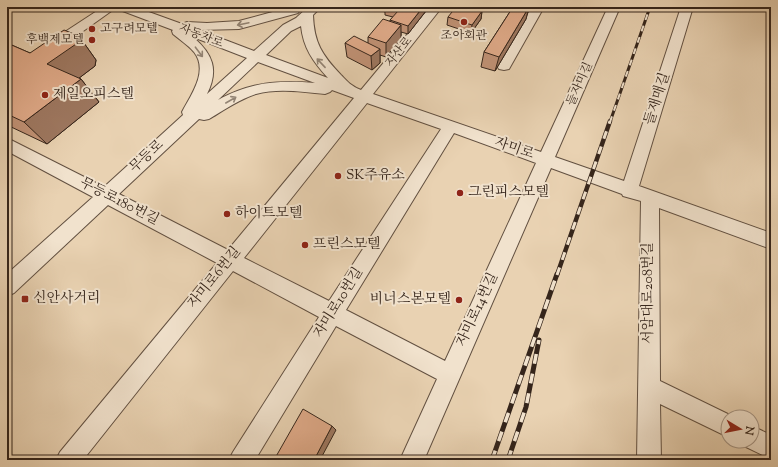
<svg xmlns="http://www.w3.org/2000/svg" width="778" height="467" viewBox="0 0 778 467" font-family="'Sorts Mill Goudy','Noto Serif KR',serif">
  <rect width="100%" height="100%" fill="#e9d2b2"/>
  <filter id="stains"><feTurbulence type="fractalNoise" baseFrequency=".005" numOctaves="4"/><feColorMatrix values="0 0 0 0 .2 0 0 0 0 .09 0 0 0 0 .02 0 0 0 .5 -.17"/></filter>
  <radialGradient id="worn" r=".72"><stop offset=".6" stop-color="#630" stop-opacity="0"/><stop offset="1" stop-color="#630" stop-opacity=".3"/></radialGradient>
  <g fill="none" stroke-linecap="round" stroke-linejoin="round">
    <defs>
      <path id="minor" d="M 103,7 L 117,7 L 58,49 L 53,50 L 48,49 L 46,46 L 48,43 Z
        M 118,7 L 135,7 L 182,24 L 187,22 L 207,23 L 239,21 L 291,7 L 298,7 L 300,10 L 298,13 L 239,29 L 199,30 L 254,51 L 283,25 L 296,18 L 308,7 L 321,7 L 313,15 C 314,43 322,55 341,75 C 348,82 351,86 361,90 L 430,7 L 442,7 L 373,94 L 541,152 L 608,7 L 620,7 L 555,157 L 624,181 L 681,7 L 693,7 L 639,186 L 771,233 L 771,249 L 659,208 L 660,381 L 734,417 L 728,417 L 728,437 L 660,404 L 661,460 L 637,460 L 641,201 L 623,196 L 622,194 L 551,168 L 424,460 L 400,460 L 437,379 L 336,326 L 255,460 L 229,460 L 233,452 L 319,317 L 233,271 L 83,460 L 56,460 L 60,452 L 217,263 L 108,205 L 14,293 L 7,296 L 7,274 L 93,197 L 7,151 L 7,138 L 104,187 L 183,115 L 182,112 C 191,95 209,71 194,52 C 188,45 180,40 173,34 L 172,31 L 173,30 L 120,10 ZM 301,26 C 303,47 313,62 328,78 L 266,55 L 291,31 ZM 193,37 L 247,58 L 207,94 C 219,70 213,54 193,37 ZM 258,62 L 315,83 C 278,80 251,82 218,100 ZM 332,90 L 354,98 L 228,250 L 119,194 L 199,119 L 204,120 L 209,119 C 224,110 240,99 256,94 C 278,88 303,92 325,94 L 330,92 ZM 367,103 L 441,129 L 329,301 L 244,258 ZM 454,133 L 536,163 L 445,361 L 346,310 Z
        M 532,7 L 544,7 L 509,69 L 504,70 L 499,69 L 497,66 Z
        M 760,7 L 771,7 L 771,12 L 762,10 Z
        M 752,426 L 771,435 L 771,459 L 744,446 L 742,441 L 752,441 Z"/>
    </defs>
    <use href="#minor" stroke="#625041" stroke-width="2"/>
    <use href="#minor" fill="#f1e2cd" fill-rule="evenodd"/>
    <defs>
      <path id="rail-far2" d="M 610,122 L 650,7"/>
      <path id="rail-far1" d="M 557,275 L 610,121"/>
      <path id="rail" d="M 492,460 L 557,274
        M 508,460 L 526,407 L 539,340"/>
    </defs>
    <use href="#rail-far2" stroke="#35251b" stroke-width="3"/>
    <use href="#rail-far1" stroke="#35251b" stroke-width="4.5"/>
    <use href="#rail" stroke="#35251b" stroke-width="5"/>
    <use href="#rail-far2" stroke="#f1e2cd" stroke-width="2" stroke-dasharray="6" stroke-linecap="butt"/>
    <use href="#rail-far1" stroke="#f1e2cd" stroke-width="3" stroke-dasharray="8" stroke-linecap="butt"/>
    <use href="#rail" stroke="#f1e2cd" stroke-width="3.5" stroke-dasharray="10" stroke-linecap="butt"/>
  </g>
  <path fill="#c29377" stroke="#35251b" d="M 369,7 L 429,7 L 408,34 L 401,32 L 401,39 L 386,57 L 380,55 L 380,63 L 372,70 L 347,57 L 345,43 L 368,43 L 368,37 L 390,21 L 390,20 L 393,17 L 385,15 L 385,12 Z
    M 513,7 L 529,7 L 526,19 L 495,71 L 481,67 L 484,52 Z
    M 482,11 L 481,19 L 471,33 L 447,25 L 448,17 Z
    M 79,36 L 96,60 L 95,66 L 79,78 L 81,79 L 99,102 L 47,144 L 7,125 L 7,43 L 30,53 Z"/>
  <path fill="#9e7861" stroke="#35251b" d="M 423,7 L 429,7 L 408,34 L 408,26 Z
    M 529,7 L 526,19 L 495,71 L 499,57 Z
    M 482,11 L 481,19 L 471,33 L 472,25 Z
    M 401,25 L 401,39 L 386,57 L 386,43 Z
    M 79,36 L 96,60 L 95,66 L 66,88 L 47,64 Z
    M 380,49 L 380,63 L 372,70 L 371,56 Z
    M 81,79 L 99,102 L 47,144 L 24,122 Z
    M 332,426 L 336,430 L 320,460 L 314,460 Z"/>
  <path fill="#e1ab8a" stroke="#35251b" d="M 385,7 L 423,7 L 408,26 L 390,20 L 398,11 Z
    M 456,7 L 468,7 L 482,11 L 472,25 L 448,17 Z
    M 513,7 L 529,7 L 499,57 L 484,52 Z
    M 383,19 L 401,25 L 386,43 L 368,37 Z
    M 64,30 L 79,36 L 79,42 L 47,64 L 81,79 L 24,122 L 7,114 L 7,43 L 30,53 Z
    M 354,36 L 380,49 L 371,56 L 345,43 Z
    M 303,409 L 332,426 L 314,460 L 274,460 Z"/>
  <defs><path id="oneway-shaft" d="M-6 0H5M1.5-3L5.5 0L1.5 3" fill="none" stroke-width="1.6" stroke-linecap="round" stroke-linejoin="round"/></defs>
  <g stroke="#938474">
    <use href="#oneway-shaft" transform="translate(243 24) rotate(168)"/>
    <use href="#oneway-shaft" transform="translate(199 52) rotate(53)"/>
    <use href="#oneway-shaft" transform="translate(321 63) rotate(-133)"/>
    <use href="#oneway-shaft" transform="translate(231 100) rotate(-30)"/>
  </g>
  <g fill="#8f2418" stroke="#f1e2cd" stroke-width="1.5">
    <circle cx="464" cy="22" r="4"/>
    <circle cx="92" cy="29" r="4"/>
    <circle cx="92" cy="40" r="4"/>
    <circle cx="45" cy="95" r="4"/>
    <circle cx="338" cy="176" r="4"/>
    <circle cx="460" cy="193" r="4"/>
    <circle cx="227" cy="214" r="4"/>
    <circle cx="305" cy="245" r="4"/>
    <rect x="21" y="295" width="8" height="8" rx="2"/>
    <circle cx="459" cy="300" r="4"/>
  </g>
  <g text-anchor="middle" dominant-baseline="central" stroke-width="4" stroke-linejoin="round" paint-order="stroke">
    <g font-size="12" fill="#35251b" stroke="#f1e2cd" text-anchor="start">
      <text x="100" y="29">고구려모텔</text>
      <text x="464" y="36" text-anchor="middle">조아회관</text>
      <text x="84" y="40" text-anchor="end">후백제모텔</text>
    </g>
    <g font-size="12" fill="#35251b" stroke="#f1e2cd">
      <text transform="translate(201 36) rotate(21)">자동차로</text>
      <text transform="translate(399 52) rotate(-51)">자산로</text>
      <text transform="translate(580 84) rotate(-66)">들자미길</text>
    </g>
    <g font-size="14" fill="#35251b" stroke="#f1e2cd" text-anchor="start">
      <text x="53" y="95">제일오피스텔</text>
      <text x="346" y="176">SK주유소</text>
      <text x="468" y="193">그린피스모텔</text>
      <text x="235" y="214">하이트모텔</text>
      <text x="313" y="245">프린스모텔</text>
      <text x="33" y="299">신안사거리</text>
      <text x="451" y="300" text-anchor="end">비너스본모텔</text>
    </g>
    <g font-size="14" fill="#35251b" stroke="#f1e2cd">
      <text transform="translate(658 99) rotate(-72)">들재매길</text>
      <text transform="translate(514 149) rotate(19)">자미로</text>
      <text transform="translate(147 157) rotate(-43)">무등로</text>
      <text transform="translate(119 202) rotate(27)">무등로180번길</text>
      <text transform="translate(215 278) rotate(-51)">자미로6번길</text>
      <text transform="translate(649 293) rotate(-90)">서암대로208번길</text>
      <text transform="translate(339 303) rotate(-58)">자미로10번길</text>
      <text transform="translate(478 310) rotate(-65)">자미로14번길</text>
    </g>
  </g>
  <rect width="778" height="467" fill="none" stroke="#e9d2b2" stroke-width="24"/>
  <rect x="8" y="8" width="762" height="451" fill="none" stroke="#35251b" stroke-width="2"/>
  <rect x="12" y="12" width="754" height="443" fill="none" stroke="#35251b"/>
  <g transform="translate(740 429) rotate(100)"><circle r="19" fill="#f1e2cd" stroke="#a69686"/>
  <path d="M0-3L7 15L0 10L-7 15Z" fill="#8f2418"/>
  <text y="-6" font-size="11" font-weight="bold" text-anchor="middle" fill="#35251b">N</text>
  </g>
  <rect width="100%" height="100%" filter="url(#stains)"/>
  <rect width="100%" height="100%" fill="url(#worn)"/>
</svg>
